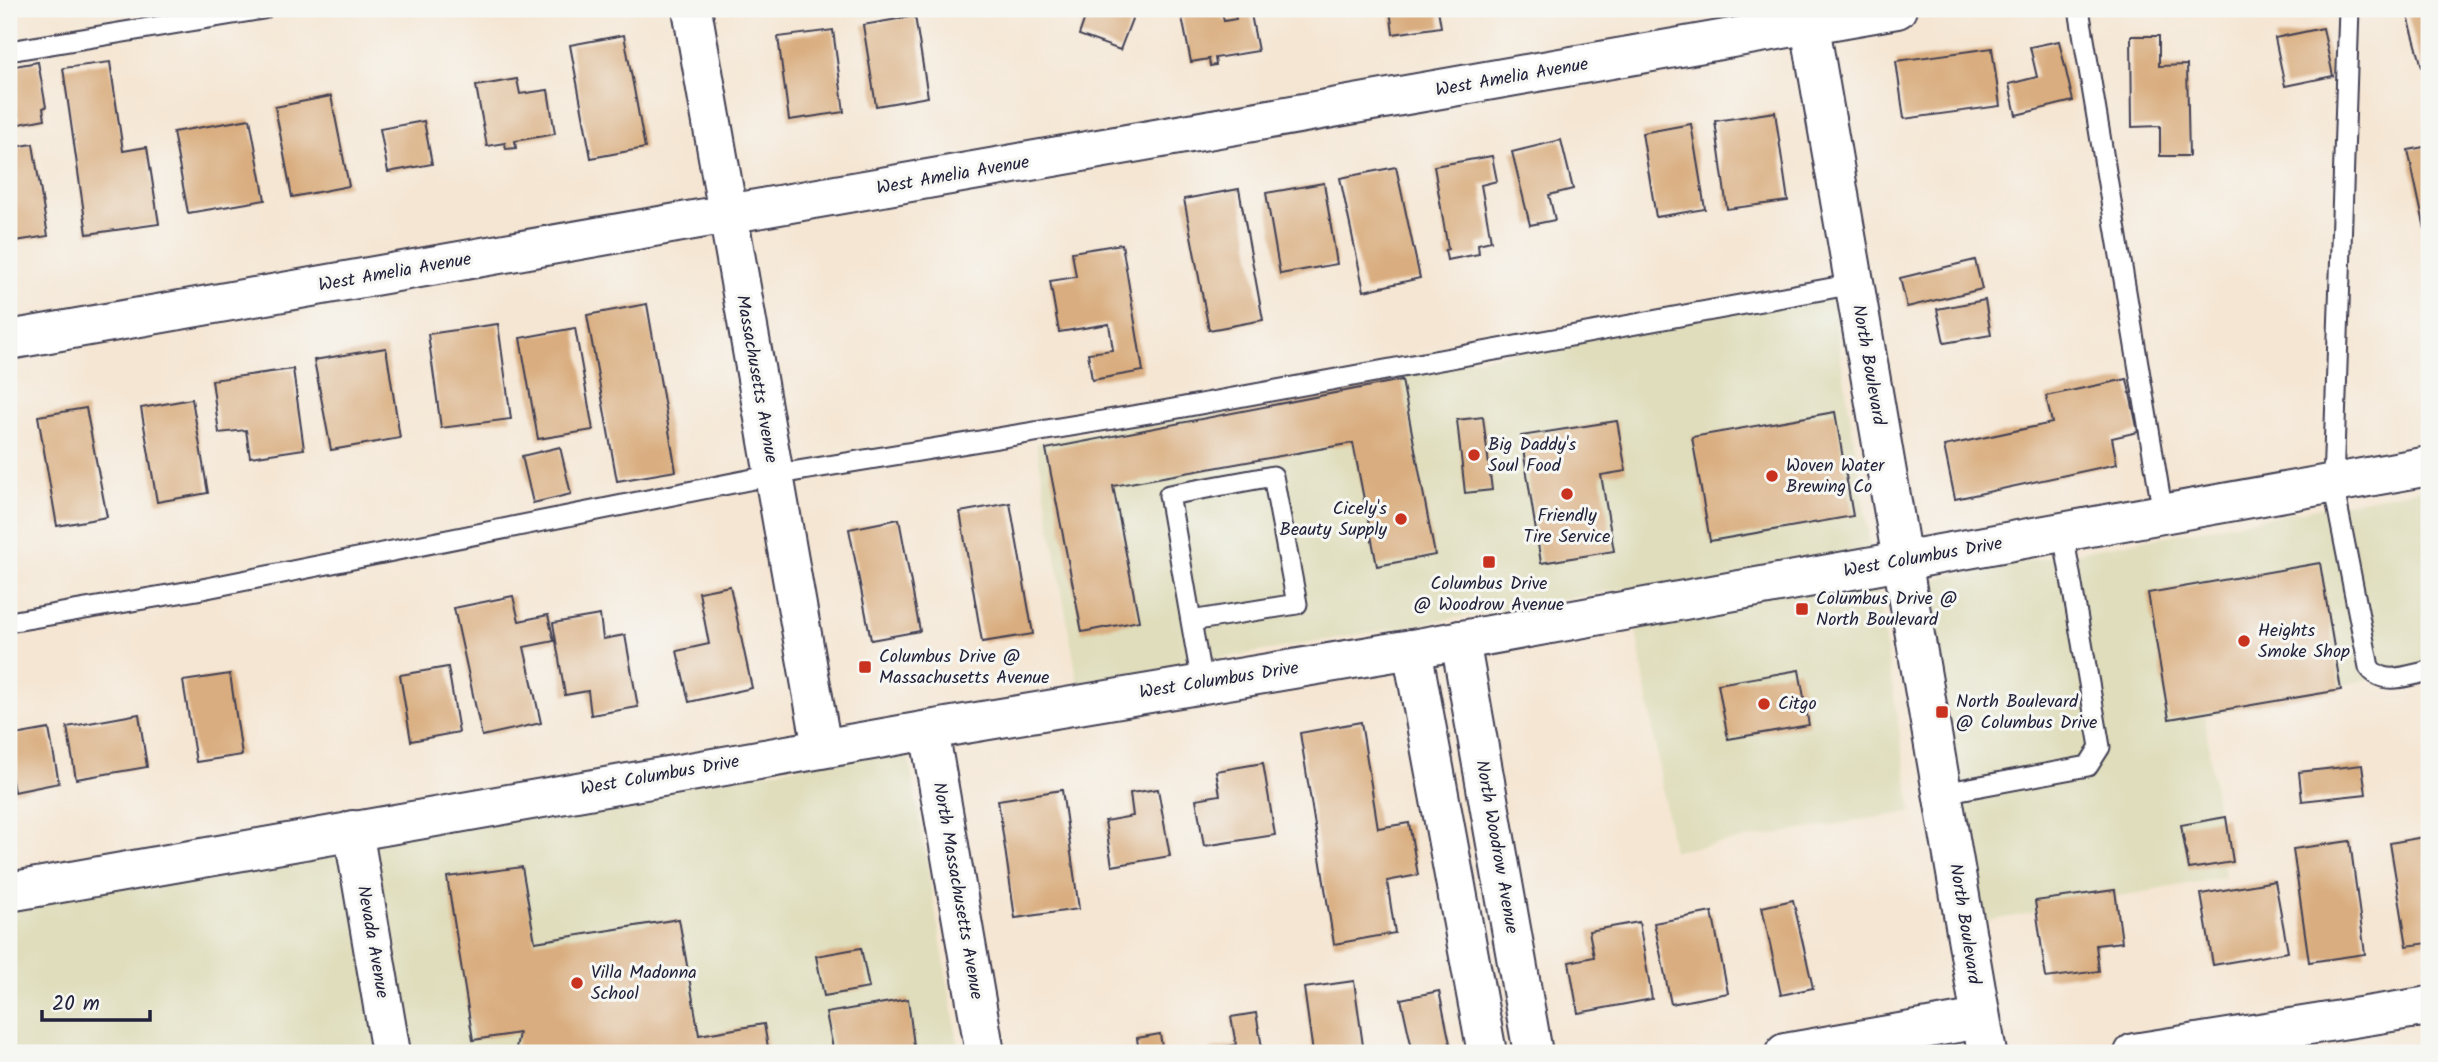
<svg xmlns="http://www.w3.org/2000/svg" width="2438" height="1062" viewBox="0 0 2438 1062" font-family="Kalam,sans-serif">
  <rect width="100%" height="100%" fill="#f6f6f2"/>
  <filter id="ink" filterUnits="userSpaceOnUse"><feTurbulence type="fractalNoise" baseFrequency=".0143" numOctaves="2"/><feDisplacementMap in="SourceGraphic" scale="14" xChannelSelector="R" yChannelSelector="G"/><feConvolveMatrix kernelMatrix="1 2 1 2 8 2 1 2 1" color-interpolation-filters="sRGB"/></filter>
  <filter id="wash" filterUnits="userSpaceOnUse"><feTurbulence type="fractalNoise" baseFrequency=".00686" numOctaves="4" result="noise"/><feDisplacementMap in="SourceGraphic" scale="28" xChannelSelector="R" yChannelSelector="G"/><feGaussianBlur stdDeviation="1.57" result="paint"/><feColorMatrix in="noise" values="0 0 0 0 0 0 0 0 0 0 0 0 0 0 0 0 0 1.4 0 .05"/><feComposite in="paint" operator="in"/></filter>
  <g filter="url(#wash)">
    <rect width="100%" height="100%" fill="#f5e6d3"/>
    <path fill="#dfddbb" d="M 1831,294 L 1912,812 L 1673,851 L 1629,588 L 1078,683 L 1036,443 L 1405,375 L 1407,382 L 1406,372 Z
      M 2422,489 L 2429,526 L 2429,666 L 2205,716 L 2225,877 L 1983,922 L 1924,580 Z
      M 907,748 L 960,1053 L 9,1053 L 9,903 Z"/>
    <g id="blocks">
      <path fill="#d9ad7f" d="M 1088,9 L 1129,9 L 1135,11 L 1120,50 L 1079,35 Z
        M 1200,9 L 1221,9 L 1224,21 L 1236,19 L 1234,9 L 1250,9 L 1258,51 L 1215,58 L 1216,65 L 1210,66 L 1209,59 L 1191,62 L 1181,12 Z
        M 1390,9 L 1438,9 L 1441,27 L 1393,34 Z
        M 2429,10 L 2429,65 L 2422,67 L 2408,16 Z
        M 915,16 L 928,97 L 876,106 L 863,25 Z
        M 2323,28 L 2333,76 L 2285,86 L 2275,38 Z
        M 833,30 L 844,112 L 789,120 L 778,37 Z
        M 624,35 L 645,148 L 591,158 L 570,45 Z
        M 2131,36 L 2159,36 L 2159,66 L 2187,65 L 2189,156 L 2160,156 L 2160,126 L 2132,127 Z
        M 2059,41 L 2073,101 L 2016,115 L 2009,84 L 2037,77 L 2030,47 Z
        M 1992,48 L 2000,106 L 1904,119 L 1896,61 Z
        M 38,62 L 46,107 L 43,108 L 45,119 L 19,124 L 17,112 L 14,113 L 9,86 L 9,67 Z
        M 110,62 L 123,151 L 147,147 L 159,224 L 87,234 L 63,68 Z
        M 517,79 L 520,94 L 548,90 L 555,134 L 515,141 L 516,148 L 506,149 L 505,143 L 487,146 L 476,86 Z
        M 331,96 L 349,186 L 292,197 L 275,107 Z
        M 1775,112 L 1788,201 L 1727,209 L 1715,121 Z
        M 250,119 L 265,200 L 188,213 L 173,132 Z
        M 424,121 L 432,164 L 388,172 L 380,129 Z
        M 1691,124 L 1705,209 L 1656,217 L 1642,133 Z
        M 1561,140 L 1573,189 L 1549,195 L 1555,220 L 1530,225 L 1512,152 Z
        M 33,144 L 48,236 L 9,242 L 9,148 Z
        M 2429,146 L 2429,228 L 2425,229 L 2408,150 Z
        M 1492,156 L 1497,181 L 1481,185 L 1491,241 L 1478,244 L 1479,254 L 1447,260 L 1445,250 L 1448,249 L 1434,166 Z
        M 1396,167 L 1420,278 L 1364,291 L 1340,178 Z
        M 1324,183 L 1337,264 L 1280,274 L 1266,193 Z
        M 1239,189 L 1263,320 L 1209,330 L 1184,199 Z
        M 1122,244 L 1143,371 L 1092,380 L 1088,353 L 1113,350 L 1109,324 L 1059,332 L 1050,281 L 1076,277 L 1072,252 Z
        M 1975,260 L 1982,289 L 1907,307 L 1900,278 Z
        M 1985,300 L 1991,335 L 1944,343 L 1937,309 Z
        M 647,304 L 676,471 L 617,481 L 587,315 Z
        M 498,324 L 511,419 L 441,428 L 428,334 Z
        M 575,328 L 593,430 L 538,439 L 520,338 Z
        M 386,348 L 400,438 L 331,450 L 314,360 Z
        M 293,369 L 304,449 L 250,457 L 246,430 L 219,433 L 212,380 Z
        M 2127,379 L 2138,432 L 2112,438 L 2117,464 L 1955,499 L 1944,446 L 2052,423 L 2046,396 Z
        M 1402,380 L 1435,555 L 1377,566 L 1353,443 L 1113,486 L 1139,621 L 1082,632 L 1046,449 Z
        M 192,399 L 208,493 L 157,502 L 141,408 Z
        M 86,408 L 107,517 L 57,526 L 38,416 Z
        M 1835,412 L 1853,516 L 1710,541 L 1692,437 Z
        M 1483,417 L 1492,490 L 1465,493 L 1457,420 Z
        M 1617,421 L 1626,471 L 1601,475 L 1614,551 L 1541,563 L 1521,436 Z
        M 560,447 L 571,494 L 533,503 L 522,456 Z
        M 1010,503 L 1033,634 L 982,642 L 960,512 Z
        M 899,519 L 920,631 L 871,640 L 849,529 Z
        M 2320,563 L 2341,690 L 2169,719 L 2148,593 Z
        M 730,586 L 752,688 L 689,702 L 677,651 L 709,644 L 699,592 Z
        M 513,596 L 519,621 L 548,615 L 554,641 L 524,647 L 541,723 L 482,736 L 454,608 Z
        M 600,615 L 603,639 L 625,635 L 638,707 L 591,715 L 588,691 L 565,695 L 553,623 Z
        M 448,667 L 459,732 L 411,741 L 400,675 Z
        M 1799,670 L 1809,725 L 1728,739 L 1718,684 Z
        M 230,674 L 242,755 L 196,762 L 183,681 Z
        M 139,714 L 147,767 L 76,779 L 67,727 Z
        M 1361,722 L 1378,828 L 1409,823 L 1418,875 L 1387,881 L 1395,933 L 1334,944 L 1300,733 Z
        M 49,729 L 59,783 L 14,792 L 9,764 L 9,736 Z
        M 1263,763 L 1275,835 L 1204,846 L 1196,799 L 1220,795 L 1216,771 Z
        M 2362,765 L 2366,794 L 2302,801 L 2299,772 Z
        M 1158,789 L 1170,856 L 1112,866 L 1105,821 L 1133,816 L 1130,793 Z
        M 1062,790 L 1079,909 L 1015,918 L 998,800 Z
        M 2226,817 L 2233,862 L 2189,869 L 2181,825 Z
        M 2429,836 L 2429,943 L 2407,946 L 2390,843 Z
        M 2350,841 L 2365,954 L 2309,962 L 2293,849 Z
        M 522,867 L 535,942 L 679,919 L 699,1035 L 764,1024 L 769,1053 L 515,1053 L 519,1033 L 473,1040 L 447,877 Z
        M 2275,881 L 2288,952 L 2213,965 L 2201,894 Z
        M 2115,890 L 2122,942 L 2096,945 L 2099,971 L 2046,978 L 2035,901 Z
        M 1793,900 L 1813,988 L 1781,995 L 1762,907 Z
        M 1712,912 L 1728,993 L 1671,1004 L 1654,923 Z
        M 1639,922 L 1652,999 L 1578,1013 L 1569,962 L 1594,957 L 1589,931 Z
        M 861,948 L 869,988 L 824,996 L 816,956 Z
        M 1354,981 L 1364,1053 L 1313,1053 L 1304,988 Z
        M 1439,991 L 1452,1053 L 1413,1053 L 1401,999 Z
        M 908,999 L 915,1053 L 834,1053 L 826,1013 Z
        M 1256,1013 L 1263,1053 L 1211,1053 L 1211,1049 L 1236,1045 L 1231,1017 Z
        M 1160,1034 L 1163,1053 L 1139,1053 L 1137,1038 Z"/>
    </g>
  </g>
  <g filter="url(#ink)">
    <use href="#blocks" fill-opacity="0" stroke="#423f52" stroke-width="2"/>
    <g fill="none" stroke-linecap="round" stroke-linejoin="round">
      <defs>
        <path id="service" d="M 2079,9 L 2163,514
          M 2349,9 L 2333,484 L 2369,667 C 2383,687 2409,675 2429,671
          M 9,51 L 263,9
          M 1191,621 L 1297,604 L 1273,476 L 1169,495 L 1191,621 L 1202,683
          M 9,622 L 197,590 L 773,475 L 1162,411 L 1854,284
          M 1943,793 L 2088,766 L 2100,747 L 2063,533"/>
        <path id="minor" d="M 692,9 L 822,748
          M 9,340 L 1897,9
          M 1460,640 L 1533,1053
          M 1412,649 L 1487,1053
          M 929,730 L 985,1053
          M 353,830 L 391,1053
          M 1785,1053 L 1980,1019
          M 2134,1053 L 2429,1006"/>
        <path id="tertiary" d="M 1807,9 L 1987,1053"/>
        <path id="secondary" d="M 9,892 L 929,730 L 1412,649 L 2429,466"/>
      </defs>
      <use href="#service" stroke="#423f52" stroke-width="23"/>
      <use href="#minor" stroke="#423f52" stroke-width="42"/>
      <use href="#tertiary" stroke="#423f52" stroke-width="42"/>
      <use href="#secondary" stroke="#423f52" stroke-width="42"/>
      <use href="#service" stroke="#fff" stroke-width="19"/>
      <use href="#minor" stroke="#fff" stroke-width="38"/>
      <use href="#tertiary" stroke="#fff" stroke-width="38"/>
      <use href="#secondary" stroke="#fff" stroke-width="38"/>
    </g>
  </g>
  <g fill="#c8321e" stroke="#f6f6f2" stroke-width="2.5">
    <circle cx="1474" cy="455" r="7"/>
    <circle cx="1772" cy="476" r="7"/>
    <circle cx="1567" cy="494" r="7"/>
    <circle cx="1401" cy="519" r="7"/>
    <rect x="1482" y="555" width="14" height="14" rx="3.5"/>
    <rect x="1795" y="602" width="14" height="14" rx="3.5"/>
    <circle cx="2244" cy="641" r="7"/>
    <rect x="858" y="660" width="14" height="14" rx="3.5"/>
    <circle cx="1764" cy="704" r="7"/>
    <rect x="1935" y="705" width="14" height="14" rx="3.5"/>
    <circle cx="577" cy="983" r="7"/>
  </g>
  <g text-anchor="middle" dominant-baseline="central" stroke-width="6" stroke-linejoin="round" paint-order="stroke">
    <g font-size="18" fill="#22223b" stroke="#f6f6f2">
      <text transform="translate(1512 78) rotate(-10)">West Amelia Avenue</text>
      <text transform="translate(953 176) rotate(-10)">West Amelia Avenue</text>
      <text transform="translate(395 273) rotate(-10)">West Amelia Avenue</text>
      <text transform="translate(1868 365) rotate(80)">North Boulevard</text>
      <text transform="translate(756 379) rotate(80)">Massachusetts Avenue</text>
      <text transform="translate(1923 558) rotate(-10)">West Columbus Drive</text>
      <text transform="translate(1219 681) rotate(-9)">West Columbus Drive</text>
      <text transform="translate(660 776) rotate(-10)">West Columbus Drive</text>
      <text transform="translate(1496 847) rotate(80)">North Woodrow Avenue</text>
      <text transform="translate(957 891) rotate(80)">North Massachusetts Avenue</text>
      <text transform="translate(1964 924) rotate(81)">North Boulevard</text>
      <text transform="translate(372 942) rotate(80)">Nevada Avenue</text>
    </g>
    <g font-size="18" fill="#22223b" stroke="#f6f6f2" text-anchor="start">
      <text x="1488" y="445">Big Daddy's<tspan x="1488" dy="21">Soul Food</tspan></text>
      <text x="1786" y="466">Woven Water<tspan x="1786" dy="21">Brewing Co</tspan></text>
      <text x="1387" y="509" text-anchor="end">Cicely's<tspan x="1387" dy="21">Beauty Supply</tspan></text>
      <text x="1567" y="516" text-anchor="middle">Friendly<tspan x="1567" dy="21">Tire Service</tspan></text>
      <text x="1489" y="584" text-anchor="middle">Columbus Drive<tspan x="1489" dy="21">@ Woodrow Avenue</tspan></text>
      <text x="1816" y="599">Columbus Drive @<tspan x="1816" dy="21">North Boulevard</tspan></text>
      <text x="2258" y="631">Heights<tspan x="2258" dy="21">Smoke Shop</tspan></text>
      <text x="879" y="657">Columbus Drive @<tspan x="879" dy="21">Massachusetts Avenue</tspan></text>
      <text x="1956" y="702">North Boulevard<tspan x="1956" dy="21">@ Columbus Drive</tspan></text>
      <text x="1778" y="704">Citgo</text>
      <text x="591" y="973">Villa Madonna<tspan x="591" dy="21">School</tspan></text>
    </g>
  </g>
  <rect width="2438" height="1062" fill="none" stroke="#f6f6f2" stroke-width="35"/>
  <path d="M42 1010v10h108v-10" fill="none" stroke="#22223b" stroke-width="3.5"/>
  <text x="52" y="1010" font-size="21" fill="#22223b" stroke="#f6f6f2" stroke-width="5" paint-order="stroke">20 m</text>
</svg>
